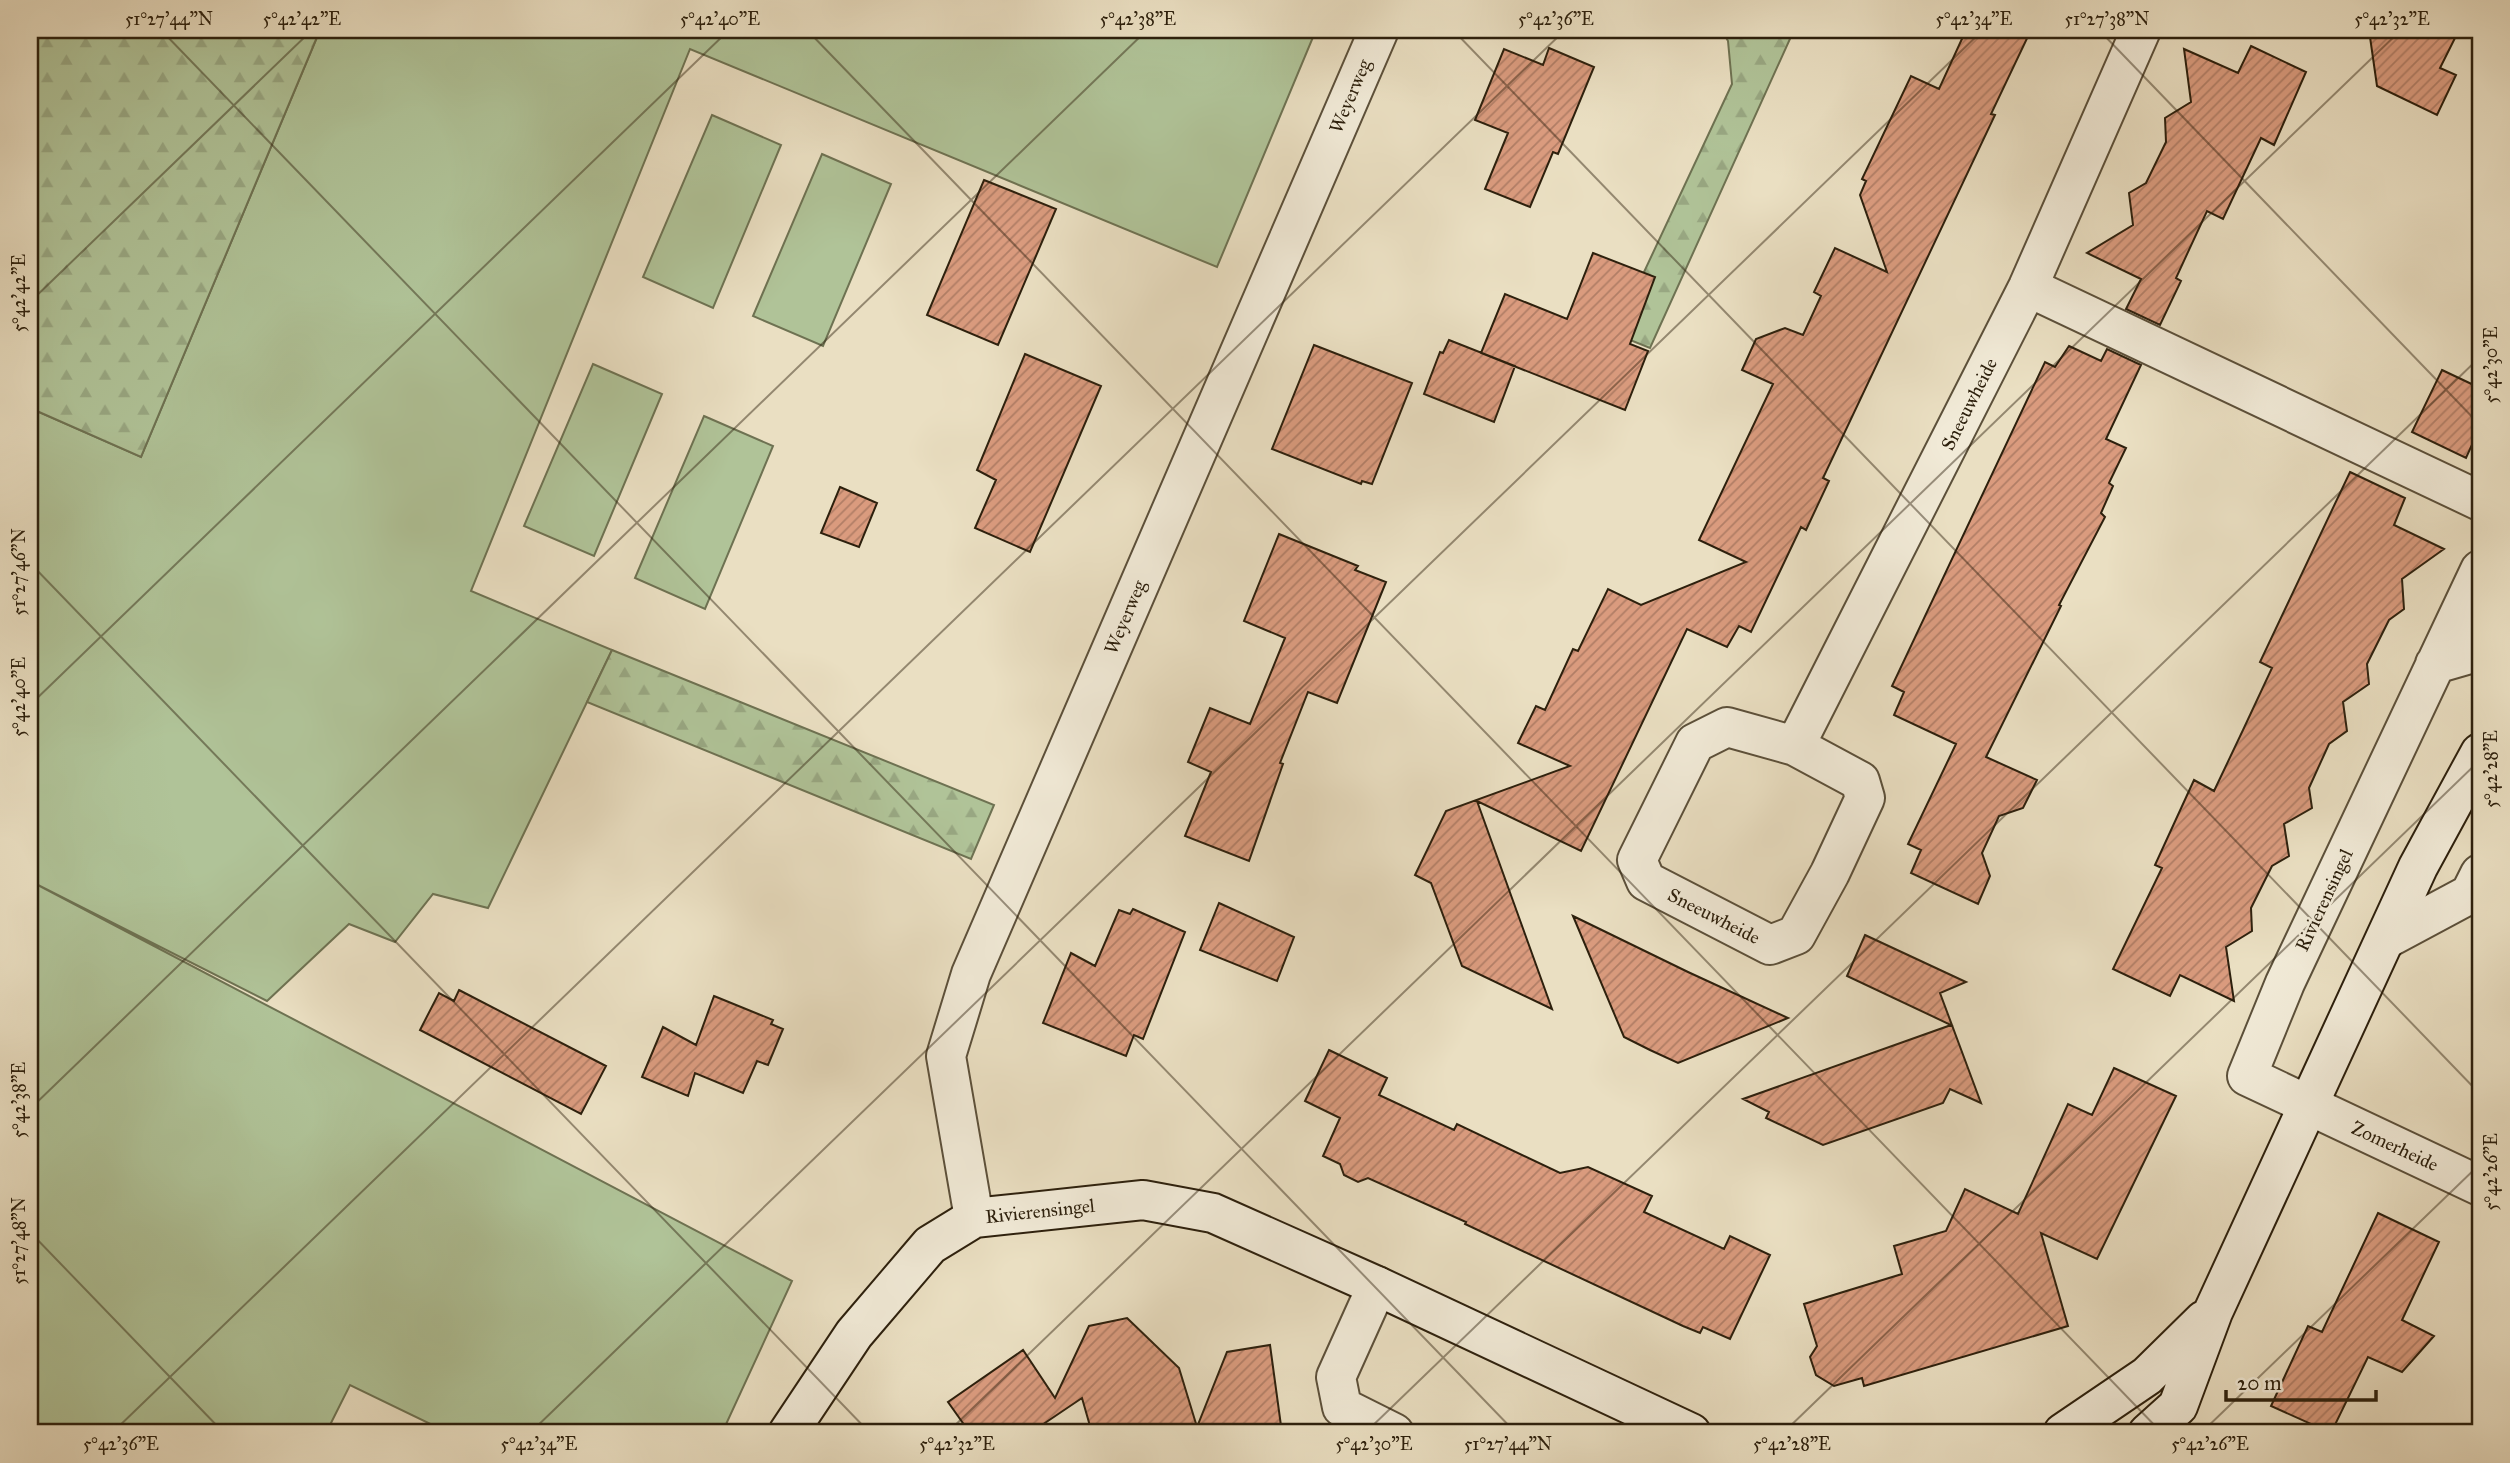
<svg xmlns="http://www.w3.org/2000/svg" width="2510" height="1463" viewBox="0 0 2510 1463" font-family="'IM FELL Great Primer',serif">
  <defs>
    <pattern id="forest-firs" width="22" height="20" patternUnits="userSpaceOnUse" patternTransform="scale(1.75)"><rect width="22" height="20" fill="#b0c398"/><path d="M5 1l3.5 6h-7zM16 11l3.5 6h-7z" fill="#98a782"/></pattern>
    <pattern id="building-hatch" width="6" height="6" patternUnits="userSpaceOnUse" patternTransform="scale(1.75)"><rect width="6" height="6" fill="#da9b7e"/><path d="M-1 1l2-2M0 6l6-6M5 7l2-2" fill="none" stroke="#b17e66"/></pattern>
  </defs>
  <rect width="100%" height="100%" fill="#eadfc2"/>
  <filter id="stains"><feTurbulence type="fractalNoise" baseFrequency=".00286" numOctaves="4"/><feColorMatrix values="0 0 0 0 .2 0 0 0 0 .09 0 0 0 0 .02 0 0 0 .5 -.17"/></filter>
  <radialGradient id="worn" r=".72"><stop offset=".6" stop-color="#630" stop-opacity="0"/><stop offset="1" stop-color="#630" stop-opacity=".3"/></radialGradient>
  <path fill="#b0c398" stroke="#6e7252" stroke-width="2" d="M 320,30 L 1316,30 L 1217,267 L 690,49 L 471,591 L 612,650 L 488,908 L 433,894 L 395,942 L 349,924 L 267,1001 L 34,883 L 792,1281 L 722,1433 L 449,1433 L 350,1385 L 326,1433 L 30,1433 L 30,408 L 141,457 Z
    M 712,115 L 781,145 L 713,308 L 643,277 Z
    M 822,154 L 891,184 L 823,346 L 753,316 Z
    M 593,364 L 662,394 L 594,556 L 524,526 Z
    M 704,416 L 773,446 L 705,609 L 635,578 Z"/>
  <path fill="url(#forest-firs)" stroke="#6e7252" stroke-width="2" d="M 30,30 L 320,30 L 141,457 L 30,408 Z
    M 1722,30 L 1794,30 L 1650,348 L 1615,334 L 1732,84 L 1728,41 Z
    M 612,650 L 994,805 L 971,859 L 587,702 Z"/>
  <path fill="url(#building-hatch)" stroke="#2d200d" stroke-width="2" d="M 1966,30 L 2031,30 L 1991,114 L 1995,115 L 1823,478 L 1829,481 L 1806,530 L 1801,527 L 1751,632 L 1739,626 L 1727,647 L 1687,629 L 1581,851 L 1477,801 L 1552,1009 L 1462,966 L 1431,883 L 1415,875 L 1446,811 L 1570,766 L 1518,743 L 1536,706 L 1545,710 L 1573,649 L 1578,651 L 1608,589 L 1641,605 L 1746,562 L 1699,540 L 1773,384 L 1742,370 L 1756,339 L 1785,328 L 1803,335 L 1821,296 L 1814,292 L 1835,248 L 1887,272 L 1860,195 L 1866,181 L 1862,179 L 1911,76 L 1939,89 Z
    M 2369,30 L 2459,30 L 2440,68 L 2456,75 L 2437,115 L 2377,86 Z
    M 2251,46 L 2306,72 L 2274,145 L 2261,138 L 2223,219 L 2207,211 L 2176,278 L 2181,281 L 2160,325 L 2126,309 L 2141,279 L 2087,253 L 2133,225 L 2129,193 L 2146,183 L 2166,142 L 2165,118 L 2191,102 L 2184,49 L 2238,73 Z
    M 1549,48 L 1594,67 L 1558,154 L 1553,152 L 1530,207 L 1485,189 L 1508,133 L 1475,120 L 1504,49 L 1543,65 Z
    M 984,180 L 1056,209 L 998,345 L 927,315 Z
    M 1593,253 L 1655,277 L 1630,344 L 1648,351 L 1625,410 L 1481,353 L 1505,294 L 1567,319 Z
    M 1449,340 L 1515,366 L 1494,422 L 1424,394 L 1440,352 L 1443,353 Z
    M 1314,345 L 1412,383 L 1372,484 L 1362,481 L 1361,484 L 1272,449 Z
    M 2069,346 L 2101,361 L 2107,349 L 2141,365 L 2106,439 L 2126,448 L 2109,483 L 2113,486 L 2101,513 L 2105,517 L 2059,605 L 2061,606 L 1986,757 L 2037,780 L 2023,808 L 1999,816 L 1982,853 L 1990,876 L 1978,904 L 1911,873 L 1921,850 L 1908,844 L 1956,744 L 1894,715 L 1904,692 L 1892,686 L 2045,362 L 2055,367 Z
    M 1025,354 L 1101,386 L 1030,552 L 975,528 L 996,480 L 977,470 Z
    M 2442,370 L 2480,388 L 2480,427 L 2466,458 L 2412,432 Z
    M 2350,472 L 2405,498 L 2394,525 L 2444,549 L 2402,579 L 2404,609 L 2389,620 L 2367,664 L 2369,684 L 2343,702 L 2347,731 L 2329,744 L 2309,788 L 2312,808 L 2284,824 L 2289,856 L 2272,866 L 2251,908 L 2252,931 L 2226,947 L 2234,1001 L 2180,975 L 2170,996 L 2113,969 L 2162,868 L 2155,865 L 2194,780 L 2214,791 L 2243,730 L 2272,668 L 2260,662 Z
    M 840,487 L 877,503 L 859,547 L 821,533 Z
    M 1279,534 L 1358,566 L 1355,570 L 1386,582 L 1337,703 L 1308,692 L 1280,763 L 1283,764 L 1249,861 L 1185,836 L 1211,772 L 1188,762 L 1210,708 L 1250,724 L 1285,638 L 1244,621 Z
    M 1219,903 L 1294,937 L 1277,981 L 1200,950 Z
    M 1133,909 L 1185,932 L 1143,1039 L 1134,1035 L 1126,1056 L 1043,1023 L 1071,953 L 1095,966 L 1119,910 L 1130,914 Z
    M 1573,916 L 1688,972 L 1788,1018 L 1678,1063 L 1650,1050 L 1624,1037 Z
    M 1865,935 L 1966,982 L 1940,993 L 1981,1103 L 1950,1089 L 1943,1103 L 1823,1145 L 1766,1118 L 1769,1112 L 1743,1099 L 1951,1025 L 1847,976 Z
    M 459,990 L 606,1066 L 581,1114 L 420,1030 L 439,993 L 454,1001 Z
    M 714,996 L 773,1020 L 771,1024 L 783,1029 L 768,1065 L 757,1061 L 743,1093 L 695,1073 L 688,1096 L 642,1077 L 663,1027 L 696,1045 Z
    M 1329,1050 L 1387,1078 L 1379,1095 L 1454,1130 L 1457,1124 L 1560,1173 L 1588,1167 L 1652,1196 L 1644,1212 L 1724,1249 L 1730,1236 L 1770,1255 L 1730,1339 L 1703,1327 L 1700,1333 L 1683,1326 L 1465,1224 L 1466,1222 L 1368,1178 L 1358,1182 L 1344,1175 L 1340,1164 L 1323,1156 L 1340,1118 L 1305,1101 Z
    M 2114,1068 L 2176,1096 L 2097,1259 L 2041,1233 L 2068,1326 L 1864,1386 L 1862,1378 L 1834,1386 L 1816,1375 L 1810,1357 L 1817,1346 L 1804,1304 L 1902,1274 L 1894,1246 L 1946,1231 L 1965,1189 L 2018,1214 L 2068,1104 L 2092,1115 Z
    M 2378,1213 L 2439,1242 L 2402,1320 L 2434,1336 L 2402,1372 L 2368,1357 L 2331,1433 L 2271,1406 L 2308,1326 L 2322,1332 Z
    M 1127,1318 L 1179,1368 L 1197,1427 L 1227,1352 L 1270,1345 L 1282,1433 L 1092,1433 L 1082,1398 L 1030,1433 L 970,1433 L 948,1402 L 1023,1350 L 1055,1398 L 1089,1326 Z"/>
  <g fill="none" stroke-linecap="round" stroke-linejoin="round">
    <defs>
      <path id="street" d="M 2028,287 L 2480,501
        M 2480,570 L 2285,983 L 2247,1076 L 2480,1186
        M 2435,664 L 2480,651
        M 1727,727 L 1795,746 L 1860,781 L 1865,798 L 1830,873 L 1796,935 L 1770,945 L 1646,881 L 1637,860 L 1695,743 Z
        M 1795,746 L 2028,287 L 2141,30
        M 2386,939 L 2470,894 L 2480,874
        M 974,1218 L 946,1056 L 971,974 L 1379,30
        M 1377,1286 L 1336,1377 L 1342,1407 L 1394,1433"/>
      <path id="secondary" d="M 788,1433 L 854,1334 L 930,1245 L 974,1218 L 1143,1200 L 1213,1213 L 1377,1286 L 1691,1433
        M 2063,1433 L 2147,1376 L 2204,1320
        M 2148,1433 L 2178,1406 L 2213,1312 L 2418,867 L 2480,753"/>
    </defs>
    <use href="#street" stroke="#5c503a" stroke-width="42"/>
    <use href="#secondary" stroke="#2d200d" stroke-width="42"/>
    <use href="#street" stroke="#f1ead7" stroke-width="38"/>
    <use href="#secondary" stroke="#f1ead7" stroke-width="38"/>
  </g>
  <path fill="none" stroke="#2d200d" stroke-width="2" stroke-opacity="0.45" d="M 161,30 L 1516,1433M 807,30 L 2162,1433M 1453,30 L 2480,1094M 2099,30 L 2480,425M 30,302 L 312,30M 30,563 L 870,1433M 30,705 L 729,30M 30,1109 L 1147,30M 30,1232 L 224,1433M 112,1433 L 1565,30M 530,1433 L 1983,30M 947,1433 L 2401,30M 1365,1433 L 2480,357M 1783,1433 L 2480,760M 2201,1433 L 2480,1164"/>
  <g text-anchor="middle" dominant-baseline="central" stroke-width="5" stroke-linejoin="round" paint-order="stroke">
    <g font-size="19" fill="#2d200d" stroke="#f1ead7">
      <text transform="translate(1350 96) rotate(-67)">Weyerweg</text>
      <text transform="translate(1969 404) rotate(-63)">Sneeuwheide</text>
      <text transform="translate(1125 617) rotate(-67)">Weyerweg</text>
      <text transform="translate(2324 900) rotate(-65)">Rivierensingel</text>
      <text transform="translate(1714 916) rotate(27)">Sneeuwheide</text>
      <text transform="translate(2395 1146) rotate(25)">Zomerheide</text>
      <text transform="translate(1040 1211) rotate(-6)">Rivierensingel</text>
    </g>
  </g>
  <rect width="2510" height="1463" fill="none" stroke="#eadfc2" stroke-width="77"/>
  <path d="M2226 1390v10h150v-10" fill="none" stroke="#2d200d" stroke-width="3.5"/>
  <text x="2237" y="1390" font-size="21" fill="#2d200d" stroke="#f1ead7" stroke-width="5" paint-order="stroke">20 m</text>
  <rect x="38" y="38" width="2434" height="1386" fill="none" stroke="#2d200d" stroke-width="2.5"/>
  <g font-size="18" text-anchor="middle" fill="#2d200d">
    <text x="169" y="25">51°27'44"N</text>
    <text x="302" y="25">5°42'42"E</text>
    <text x="720" y="25">5°42'40"E</text>
    <text x="1138" y="25">5°42'38"E</text>
    <text x="1556" y="25">5°42'36"E</text>
    <text x="1974" y="25">5°42'34"E</text>
    <text x="2107" y="25">51°27'38"N</text>
    <text x="2392" y="25">5°42'32"E</text>
    <text transform="translate(19 293) rotate(-90)" y="6">5°42'42"E</text>
    <text transform="translate(2491 365) rotate(-90)" y="6">5°42'30"E</text>
    <text transform="translate(19 572) rotate(-90)" y="6">51°27'46"N</text>
    <text transform="translate(19 697) rotate(-90)" y="6">5°42'40"E</text>
    <text transform="translate(2491 769) rotate(-90)" y="6">5°42'28"E</text>
    <text transform="translate(19 1100) rotate(-90)" y="6">5°42'38"E</text>
    <text transform="translate(2491 1172) rotate(-90)" y="6">5°42'26"E</text>
    <text transform="translate(19 1241) rotate(-90)" y="6">51°27'48"N</text>
    <text x="121" y="1450">5°42'36"E</text>
    <text x="539" y="1450">5°42'34"E</text>
    <text x="957" y="1450">5°42'32"E</text>
    <text x="1374" y="1450">5°42'30"E</text>
    <text x="1508" y="1450">51°27'44"N</text>
    <text x="1792" y="1450">5°42'28"E</text>
    <text x="2210" y="1450">5°42'26"E</text>
  </g>
  <rect width="100%" height="100%" filter="url(#stains)"/>
  <rect width="100%" height="100%" fill="url(#worn)"/>
</svg>
